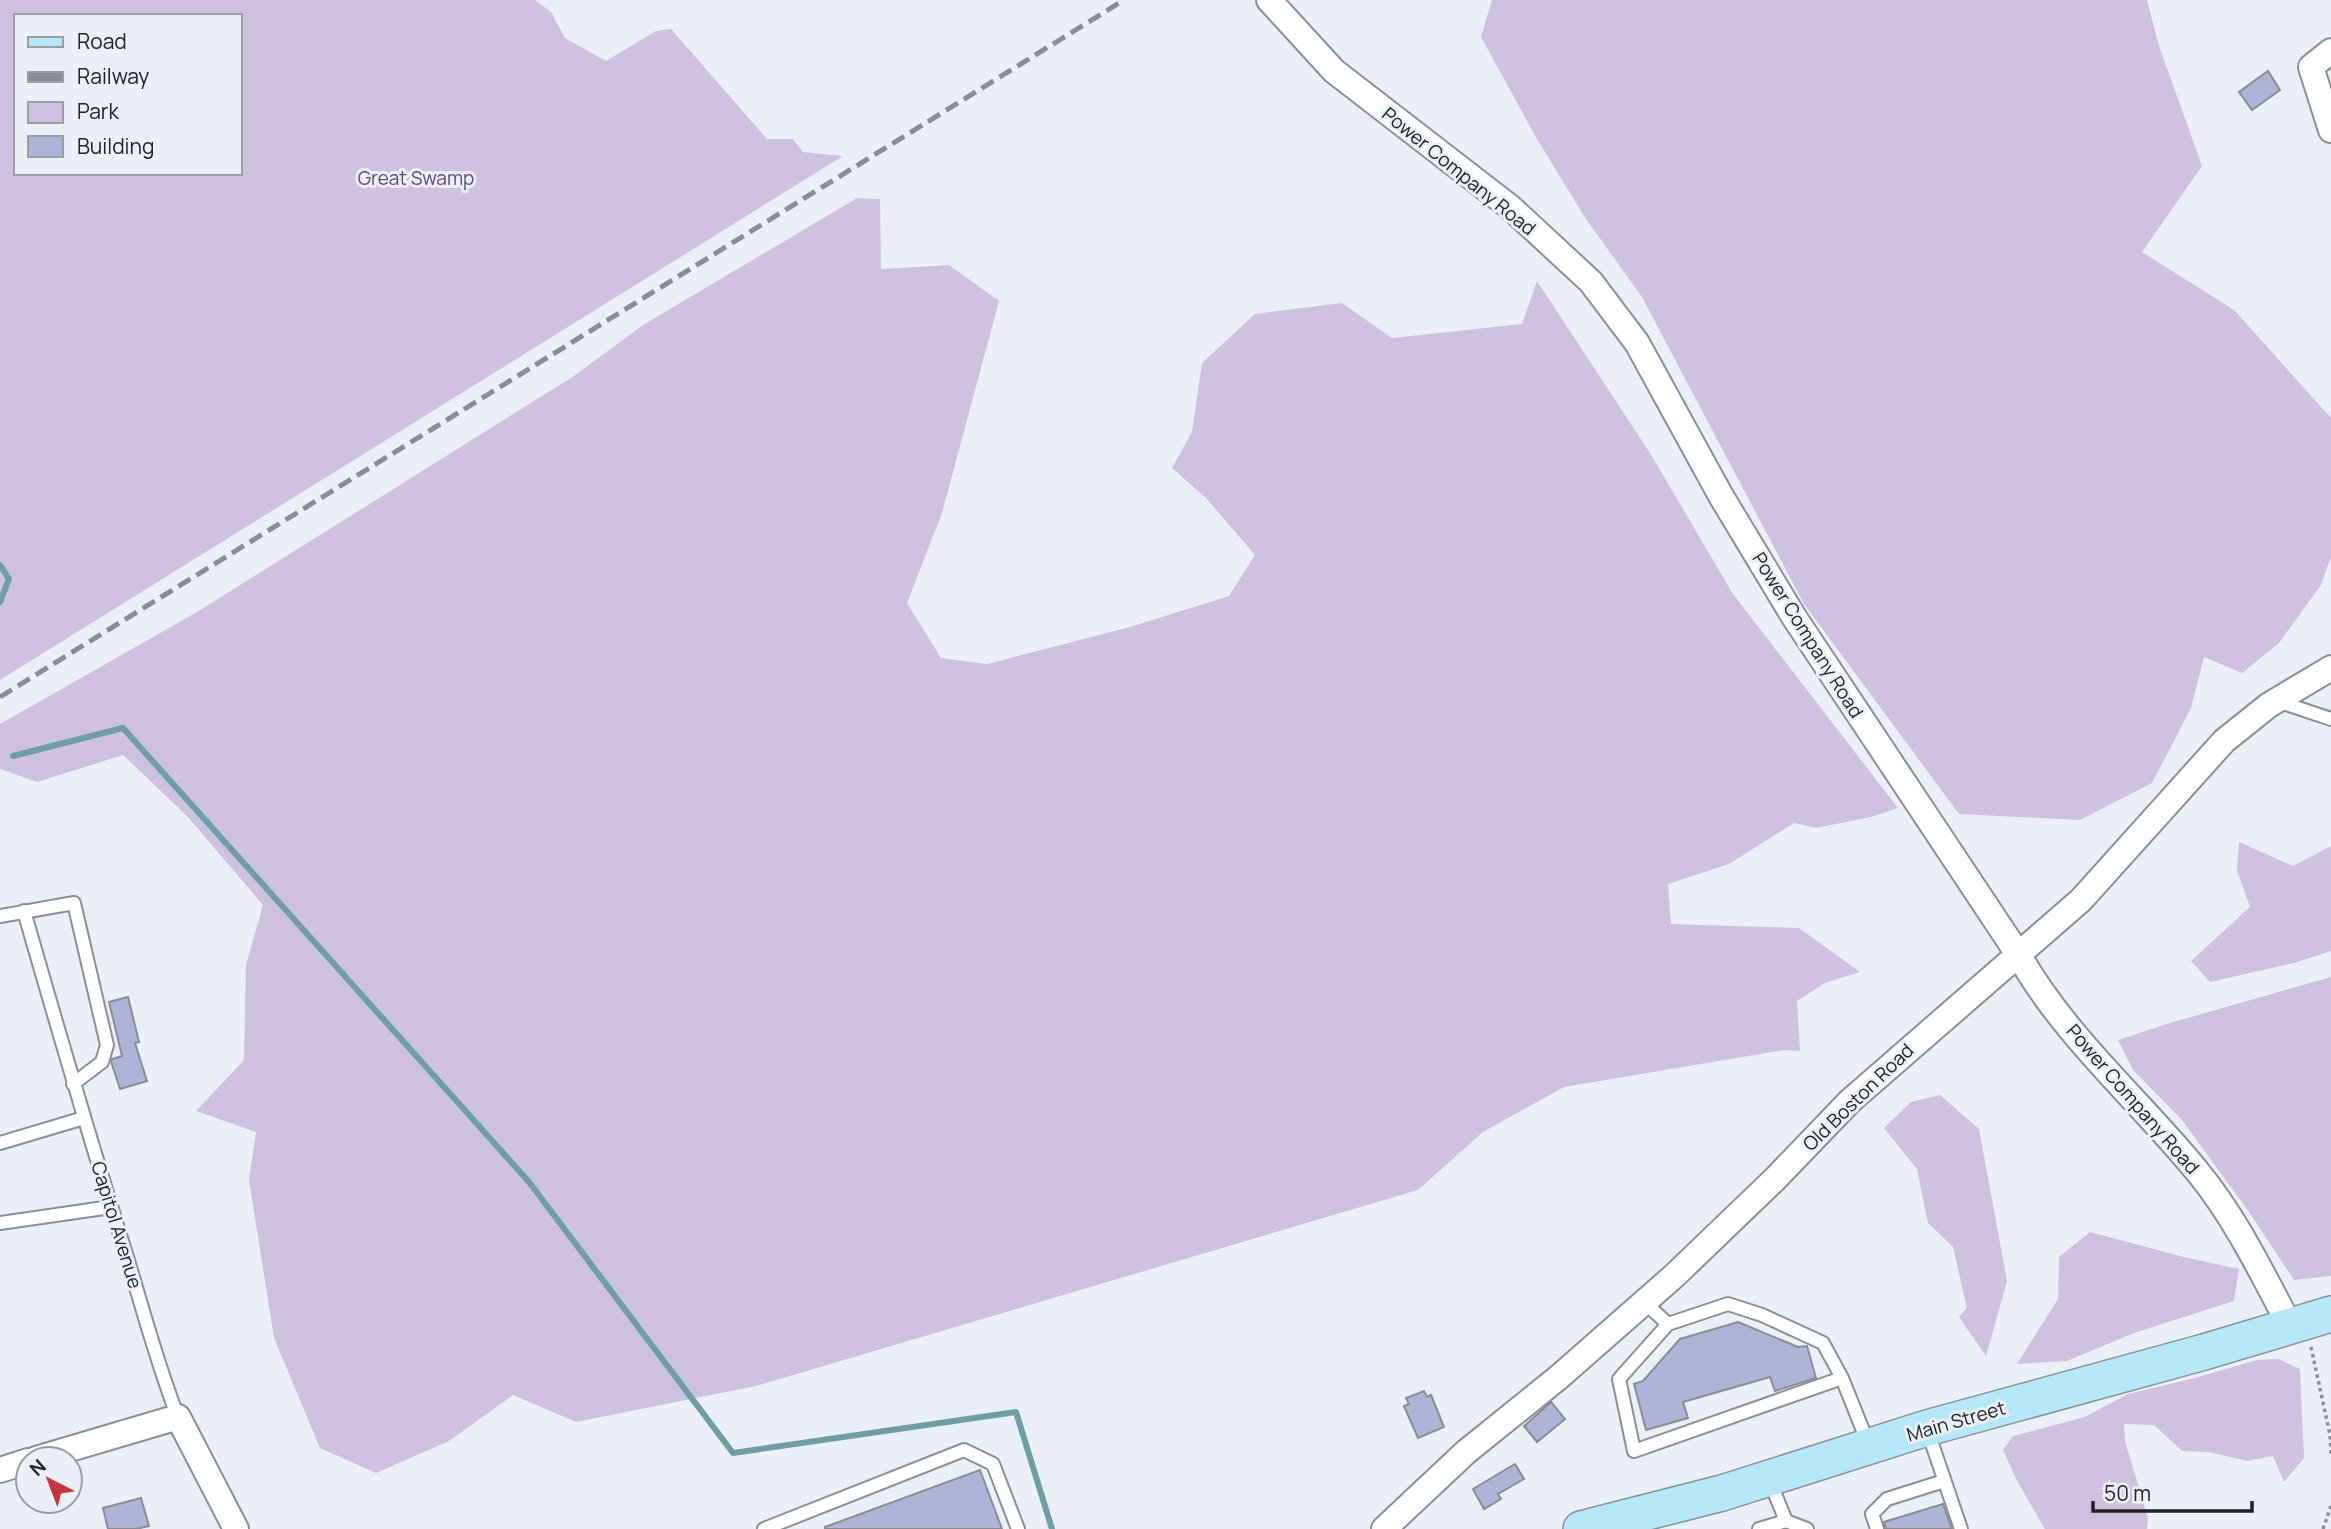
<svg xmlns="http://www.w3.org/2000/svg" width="2331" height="1529" viewBox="0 0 2331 1529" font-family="Manrope,sans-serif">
  <rect width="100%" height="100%" fill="#ebf0f6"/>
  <path fill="#cdc1df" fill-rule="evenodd" d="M 0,0 L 535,0 L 551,12 L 565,38 L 606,61 L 656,31 L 671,29 L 767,139 L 793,139 L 803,152 L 843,156 L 0,680 ZM 16,16 L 240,16 L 240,173 L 16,173 Z
    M 1492,0 L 2147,0 L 2159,46 L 2202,166 L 2142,252 L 2234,310 L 2331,418 L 2331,557 L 2321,585 L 2279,643 L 2242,673 L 2204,657 L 2191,708 L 2152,783 L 2080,820 L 1959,814 L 1804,604 L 1642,297 L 1586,219 L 1537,139 L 1481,37 Z
    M 857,198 L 880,199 L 881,269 L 949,265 L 999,301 L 942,513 L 907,603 L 941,658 L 987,664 L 1130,627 L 1229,596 L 1255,555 L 1206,498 L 1172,468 L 1192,432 L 1202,363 L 1255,314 L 1342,303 L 1392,338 L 1522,324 L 1537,281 L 1650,453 L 1733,594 L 1898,808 L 1871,817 L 1816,828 L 1794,823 L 1729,864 L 1668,884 L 1671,924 L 1799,928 L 1860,972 L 1825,983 L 1797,1001 L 1800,1051 L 1784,1050 L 1564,1087 L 1483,1132 L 1418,1190 L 756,1386 L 576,1422 L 513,1395 L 449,1441 L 376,1473 L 320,1448 L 274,1338 L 249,1180 L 256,1132 L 196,1111 L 244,1060 L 246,965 L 263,905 L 187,816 L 123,755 L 37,782 L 0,769 L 0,724 L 197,612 L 574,376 L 643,325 Z
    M 2239,842 L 2293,866 L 2331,846 L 2331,951 L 2294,963 L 2210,982 L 2191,961 L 2250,907 L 2237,871 Z
    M 2331,977 L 2331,1276 L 2294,1280 L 2249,1212 L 2182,1120 L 2133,1070 L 2118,1040 L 2170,1023 Z
    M 1940,1095 L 1979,1129 L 2007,1281 L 1986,1356 L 1959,1317 L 1967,1308 L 1953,1247 L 1928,1223 L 1917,1169 L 1884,1128 L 1911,1102 Z
    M 2090,1232 L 2184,1257 L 2239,1269 L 2234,1301 L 2134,1333 L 2067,1361 L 2017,1364 L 2058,1299 L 2059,1257 Z
    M 2278,1359 L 2300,1369 L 2304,1458 L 2284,1482 L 2273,1456 L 2247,1461 L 2209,1452 L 2182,1451 L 2154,1425 L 2124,1424 L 2125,1441 L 2148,1518 L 2147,1529 L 2045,1529 L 2017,1481 L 2003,1450 L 2013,1436 L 2085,1417 L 2128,1394 L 2195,1378 L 2257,1360 Z"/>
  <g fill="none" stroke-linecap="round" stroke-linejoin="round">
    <path stroke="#6e9ea1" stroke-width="6" d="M 0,565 L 9,579 L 0,602
      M 13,756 L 123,728 L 529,1182 L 733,1453 L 1016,1412 L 1052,1529"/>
  </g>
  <path fill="#aeb4d8" stroke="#8b8c92" stroke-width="2" d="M 2268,71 L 2280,90 L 2252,110 L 2239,92 Z
    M 128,997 L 139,1042 L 135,1043 L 147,1081 L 120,1089 L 111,1061 L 112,1059 L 122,1056 L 109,1002 Z
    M 1738,1322 L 1798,1347 L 1807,1346 L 1816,1378 L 1775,1391 L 1770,1377 L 1683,1402 L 1688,1418 L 1646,1430 L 1634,1384 L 1643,1381 L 1680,1339 Z
    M 1424,1391 L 1427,1397 L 1431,1395 L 1444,1427 L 1418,1438 L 1404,1406 L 1409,1404 L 1406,1398 Z
    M 1551,1402 L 1565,1419 L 1537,1442 L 1524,1426 Z
    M 1515,1464 L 1524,1479 L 1498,1494 L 1501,1499 L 1484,1509 L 1473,1489 Z
    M 980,1470 L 1002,1529 L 825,1529 L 825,1527 Z
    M 141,1498 L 149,1526 L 136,1529 L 108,1529 L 103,1508 Z
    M 1943,1504 L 1952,1529 L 1886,1529 L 1884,1522 Z"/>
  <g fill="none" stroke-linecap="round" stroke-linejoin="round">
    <defs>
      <path id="service" d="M 2277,701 L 2331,719
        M 24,911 C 57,1026 90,1140 126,1254 C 143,1309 157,1364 178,1417
        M 0,916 L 74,903 L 107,1045 L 102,1062 L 73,1084
        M 0,1143 L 84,1118
        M 0,1223 L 111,1207
        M 1644,1302 L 1668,1324
        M 1842,1378 L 1823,1343 L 1762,1315 L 1728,1304 L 1668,1324 L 1619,1379 L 1634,1451 L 1842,1378 L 1868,1443
        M 1927,1429 L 1961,1529
        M 1769,1479 L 1786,1521
        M 764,1529 L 964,1450 L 993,1464 L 1018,1529
        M 1759,1529 L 1786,1521 L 1807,1529
        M 1877,1529 L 1872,1514 L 1887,1499 L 1944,1481"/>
      <path id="minor" d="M 1269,0 L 1334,71 L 1510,207 L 1591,282 L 1637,343 L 1721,496 L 1794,617 L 2018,954 C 2064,1036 2138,1099 2197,1171 C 2235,1217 2262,1273 2290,1326
        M 2331,51 L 2311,67 L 2331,130
        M 36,1459 L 178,1417 L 236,1529
        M 0,1470 L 28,1461
        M 1384,1529 L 1466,1452 L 1559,1377 L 1674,1276 L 1775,1179 L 1850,1101 L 2081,900 L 2224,741 L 2269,705 L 2331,668"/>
      <path id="secondary" d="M 1581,1529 L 1722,1493 L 1927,1428 L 2204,1352 L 2331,1314"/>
    </defs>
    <use href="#service" stroke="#8b8f95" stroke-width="16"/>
    <use href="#minor" stroke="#8b8f95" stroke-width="28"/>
    <use href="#secondary" stroke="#8b8f95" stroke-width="38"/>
    <path stroke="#8b8f93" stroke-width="3.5" stroke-dasharray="3.5 3.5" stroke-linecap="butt" d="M 2311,1347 L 2330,1435 L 2331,1454
      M 2323,1529 L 2331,1506"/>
    <use href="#service" stroke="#fff" stroke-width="12"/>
    <use href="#minor" stroke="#fff" stroke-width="24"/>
    <use href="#secondary" stroke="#b4e8f8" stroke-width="35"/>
    <path stroke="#8a8d91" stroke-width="5" stroke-dasharray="14 7" stroke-linecap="butt" d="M 0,697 L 1124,0"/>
  </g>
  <g text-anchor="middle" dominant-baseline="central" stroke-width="6" stroke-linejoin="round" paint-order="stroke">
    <g font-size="19" fill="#212224" stroke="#ebf0f6">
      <text transform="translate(1459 171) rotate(39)">Power Company Road</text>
      <text transform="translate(1808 635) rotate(58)">Power Company Road</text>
      <text transform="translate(1858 1097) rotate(-44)">Old Boston Road</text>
      <text transform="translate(2133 1099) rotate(49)">Power Company Road</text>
      <text transform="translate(117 1225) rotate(73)">Capitol Avenue</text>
      <text transform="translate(1956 1421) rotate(-16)">Main Street</text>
    </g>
    <g font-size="19" fill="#5e4879" stroke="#ebf0f6">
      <text x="416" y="178">Great Swamp</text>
    </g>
  </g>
  <rect x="14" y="14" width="228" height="161" fill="#ebf0f6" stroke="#9a9ea2" stroke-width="2"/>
  <rect x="28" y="37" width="35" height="10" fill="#b4e8f8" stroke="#9a9ea2" stroke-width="2"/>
  <text x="77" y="49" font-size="21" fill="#212224">Road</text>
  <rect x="28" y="72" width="35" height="10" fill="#8a8d91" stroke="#9a9ea2" stroke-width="2"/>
  <text x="77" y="84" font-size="21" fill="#212224">Railway</text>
  <rect x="28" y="102" width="35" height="21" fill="#cdc1df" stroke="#9a9ea2" stroke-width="2"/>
  <text x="77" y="119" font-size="21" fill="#212224">Park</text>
  <rect x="28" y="136" width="35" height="21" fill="#aeb4d8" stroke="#9a9ea2" stroke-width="2"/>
  <text x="77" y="154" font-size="21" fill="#212224">Building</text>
  <g transform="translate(49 1480) rotate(318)"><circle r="33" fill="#ebf0f6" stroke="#9a9ea2" stroke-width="2"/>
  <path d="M0-5L12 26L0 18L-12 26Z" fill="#c33340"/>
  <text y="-10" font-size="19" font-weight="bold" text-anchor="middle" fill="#212224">N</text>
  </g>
  <path d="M2093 1501v10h159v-10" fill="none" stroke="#212224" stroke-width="3.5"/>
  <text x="2104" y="1501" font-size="21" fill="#212224" stroke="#ebf0f6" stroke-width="5" paint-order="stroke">50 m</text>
</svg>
